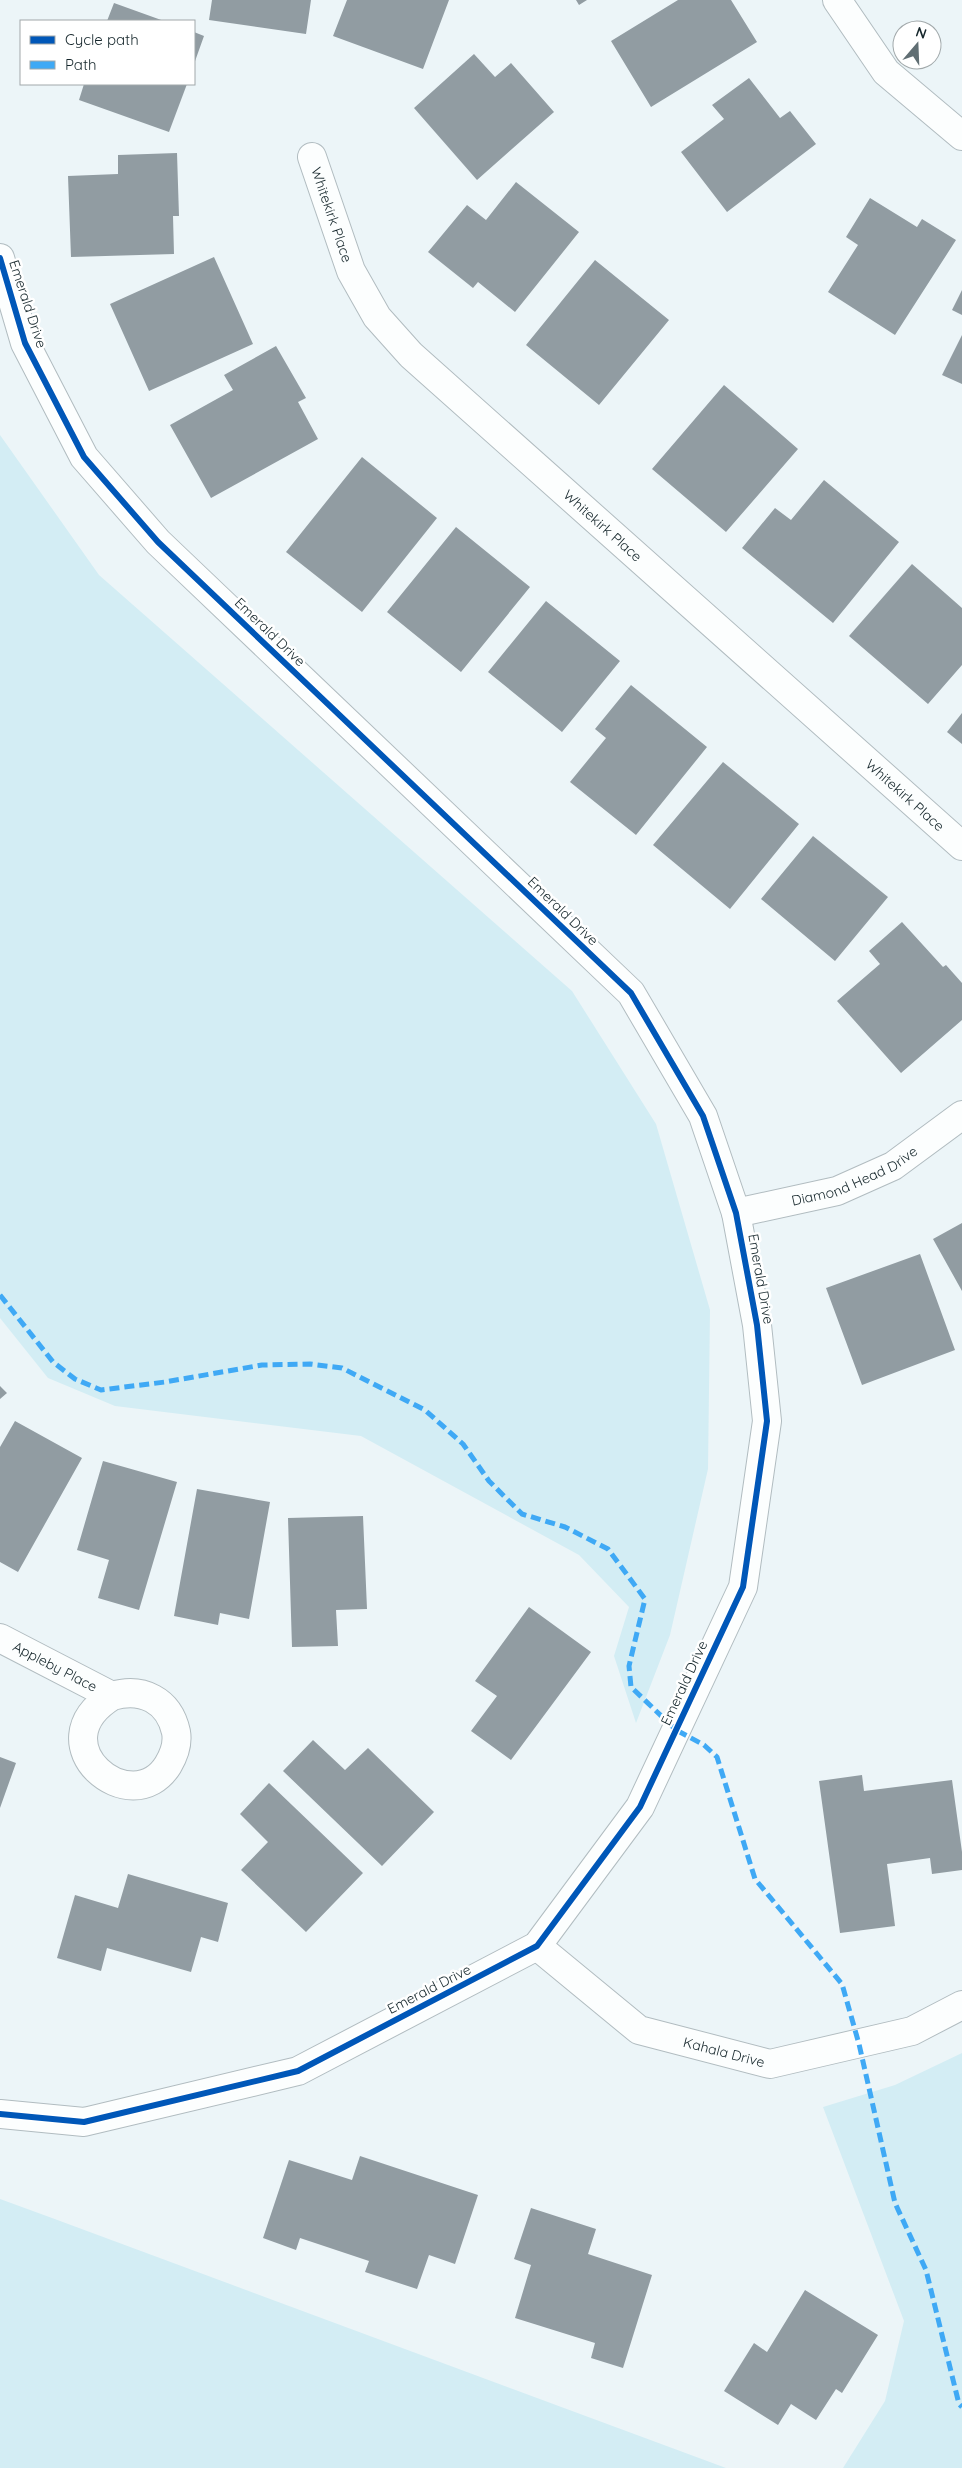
<svg xmlns="http://www.w3.org/2000/svg" width="962" height="2468" viewBox="0 0 962 2468" font-family="Quicksand,sans-serif">
  <rect width="100%" height="100%" fill="#ecf5f8"/>
  <path fill="#d3edf4" d="M 0,435 L 99,575 L 572,991 L 656,1124 L 710,1310 L 708,1469 L 670,1635 L 636,1723 L 614,1656 L 629,1607 L 579,1555 L 361,1436 L 115,1406 L 48,1378 L 0,1318 Z
    M 962,2053 L 962,2468 L 843,2468 L 885,2401 L 904,2321 L 823,2107 L 895,2085 Z
    M 0,2199 L 52,2218 L 726,2468 L 0,2468 Z"/>
  <path fill="#919ca2" d="M 212,0 L 311,0 L 306,34 L 209,20 Z
    M 347,0 L 449,0 L 423,69 L 333,36 Z
    M 576,0 L 587,0 L 579,5 Z
    M 678,0 L 731,0 L 757,42 L 651,107 L 611,41 Z
    M 114,3 L 164,21 L 107,21 Z
    M 194,32 L 204,36 L 194,64 Z
    M 474,54 L 495,77 L 511,63 L 554,112 L 477,180 L 414,108 Z
    M 749,78 L 780,118 L 790,111 L 816,144 L 727,212 L 681,152 L 724,119 L 712,105 Z
    M 84,84 L 187,84 L 169,132 L 79,100 Z
    M 177,153 L 179,216 L 173,216 L 174,254 L 71,257 L 68,176 L 118,174 L 118,155 Z
    M 516,182 L 579,232 L 515,312 L 478,282 L 473,288 L 428,252 L 467,205 L 486,220 Z
    M 870,198 L 917,227 L 922,219 L 956,240 L 895,335 L 828,292 L 858,245 L 846,237 Z
    M 214,257 L 253,344 L 149,391 L 110,304 Z
    M 595,260 L 669,320 L 599,405 L 526,345 Z
    M 962,290 L 962,315 L 952,310 Z
    M 962,335 L 962,384 L 942,375 Z
    M 276,346 L 306,398 L 298,402 L 318,439 L 211,498 L 170,425 L 233,390 L 224,375 Z
    M 724,385 L 798,449 L 726,532 L 652,469 Z
    M 362,457 L 437,518 L 362,612 L 286,552 Z
    M 824,480 L 899,542 L 833,623 L 742,548 L 775,508 L 791,520 Z
    M 456,527 L 530,587 L 461,672 L 387,612 Z
    M 912,564 L 962,608 L 962,665 L 928,704 L 849,636 Z
    M 546,601 L 620,661 L 562,732 L 488,672 Z
    M 631,685 L 707,747 L 636,835 L 570,782 L 606,738 L 595,729 Z
    M 962,713 L 962,744 L 947,732 Z
    M 723,762 L 799,824 L 730,909 L 653,845 Z
    M 813,836 L 888,897 L 835,961 L 761,899 Z
    M 902,922 L 943,967 L 946,965 L 962,983 L 962,1020 L 901,1073 L 837,1001 L 880,964 L 869,951 Z
    M 962,1223 L 962,1291 L 933,1239 Z
    M 920,1254 L 955,1350 L 862,1385 L 826,1288 Z
    M 0,1386 L 7,1393 L 0,1399 Z
    M 15,1421 L 82,1458 L 18,1572 L 0,1562 L 0,1447 Z
    M 103,1461 L 177,1482 L 139,1610 L 98,1598 L 109,1560 L 77,1550 Z
    M 197,1489 L 270,1502 L 249,1619 L 220,1613 L 218,1625 L 174,1616 Z
    M 363,1516 L 367,1609 L 336,1610 L 338,1646 L 292,1647 L 288,1518 Z
    M 529,1607 L 591,1652 L 511,1760 L 471,1731 L 497,1696 L 475,1681 Z
    M 313,1740 L 345,1770 L 368,1748 L 434,1812 L 382,1866 L 283,1771 Z
    M 0,1757 L 16,1763 L 0,1808 Z
    M 862,1775 L 864,1791 L 952,1780 L 962,1852 L 962,1870 L 932,1874 L 930,1858 L 887,1864 L 895,1926 L 840,1933 L 819,1781 Z
    M 269,1783 L 363,1873 L 306,1932 L 241,1870 L 268,1842 L 240,1814 Z
    M 128,1874 L 228,1903 L 218,1942 L 201,1937 L 191,1972 L 107,1948 L 101,1971 L 57,1958 L 75,1895 L 118,1908 Z
    M 360,2156 L 478,2195 L 455,2264 L 429,2255 L 417,2289 L 365,2272 L 369,2261 L 300,2238 L 296,2250 L 263,2238 L 289,2160 L 352,2180 Z
    M 531,2208 L 596,2229 L 588,2254 L 652,2275 L 623,2368 L 591,2358 L 595,2343 L 515,2318 L 531,2265 L 514,2259 Z
    M 805,2290 L 878,2335 L 842,2393 L 836,2389 L 816,2420 L 791,2404 L 778,2425 L 724,2391 L 754,2343 L 767,2352 Z"/>
  <g fill="none" stroke-linecap="round" stroke-linejoin="round">
    <defs>
      <g id="minor">
        <path d="M 837,0 L 886,72 L 962,136"/>
        <path id="s1" d="M 312,157 L 351,271 L 377,317 L 411,355 L 962,846"/>
        <path id="s2" d="M 736,1213 L 837,1191 L 893,1166 L 962,1115"/>
        <path id="s3" d="M 0,1638 L 112,1696 C 142,1687 169,1700 176,1732 C 178,1743 174,1755 168,1765 C 132,1823 35,1744 112,1696"/>
        <path id="s4" d="M 537,1946 L 639,2030 L 770,2064 L 912,2031 L 962,2005"/>
      </g>
      <path id="tertiary" d="M 0,258 L 25,343 L 84,457 L 158,542 L 631,993 L 703,1116 L 736,1213 L 757,1325 L 767,1421 L 743,1587 L 640,1807 L 537,1946 L 298,2071 L 84,2122 L 0,2114"/>
    </defs>
    <use href="#minor" stroke="#b1bcc0" stroke-width="30"/>
    <use href="#tertiary" stroke="#b1bcc0" stroke-width="30"/>
    <use href="#minor" stroke="#fcfefe" stroke-width="28"/>
    <use href="#tertiary" stroke="#fcfefe" stroke-width="28"/>
    <path stroke="#3fa9f5" stroke-width="5" stroke-dasharray="10 5" stroke-linecap="butt" d="M 0,1295 L 53,1362 L 75,1379 L 101,1390 L 165,1382 L 262,1365 L 310,1364 L 342,1368 L 425,1410 L 463,1444 L 489,1481 L 522,1514 L 565,1527 L 608,1549 L 645,1599 L 629,1666 L 631,1687 L 676,1730 L 704,1745 L 717,1757 L 755,1879 L 842,1984 L 859,2044 L 895,2203 L 926,2270 L 959,2404 L 962,2407"/>
    <defs>
      <path id="cycleway" d="M 0,258 L 25,343 L 84,457 L 158,542 L 631,993 L 703,1116 L 736,1213 L 757,1325 L 767,1421 L 743,1587 L 640,1807 L 537,1946 L 298,2071 L 84,2122 L 0,2114"/>
    </defs>
    <use href="#cycleway" stroke="#fff" stroke-width="9"/>
    <use href="#cycleway" stroke="#0057b8" stroke-width="6"/>
  </g>
  <g text-anchor="middle" dominant-baseline="central" stroke-width="5" stroke-linejoin="round" paint-order="stroke">
    <g font-size="14" fill="#15262b" stroke="#fff">
      <text stroke="none"><textPath href="#s1" startOffset="61">Whitekirk Place</textPath></text>
      <text transform="translate(28 304) rotate(72)">Emerald Drive</text>
      <text stroke="none"><textPath href="#s1" startOffset="481">Whitekirk Place</textPath></text>
      <text transform="translate(270 632) rotate(44)">Emerald Drive</text>
      <text stroke="none"><textPath href="#s1" startOffset="886">Whitekirk Place</textPath></text>
      <text transform="translate(563 911) rotate(44)">Emerald Drive</text>
      <text stroke="none"><textPath href="#s2" startOffset="125">Diamond Head Drive</textPath></text>
      <text transform="translate(761 1279) rotate(80)">Emerald Drive</text>
      <text stroke="none"><textPath href="#s3" startOffset="62">Appleby Place</textPath></text>
      <text transform="translate(684 1683) rotate(-65)">Emerald Drive</text>
      <text transform="translate(429 1989) rotate(-27)">Emerald Drive</text>
      <text stroke="none"><textPath href="#s4" startOffset="220">Kahala Drive</textPath></text>
    </g>
  </g>
  <rect x="20" y="20" width="175" height="65" fill="#ffffff" stroke="#a1a8aa"/>
  <rect x="30" y="36" width="25" height="8" fill="#0057b8" stroke="#a1a8aa"/>
  <text x="65" y="45" font-size="15" fill="#15262b">Cycle path</text>
  <rect x="30" y="61" width="25" height="8" fill="#3fa9f5" stroke="#a1a8aa"/>
  <text x="65" y="70" font-size="15" fill="#15262b">Path</text>
  <g transform="translate(917 45) rotate(19)"><circle r="24" fill="#ffffff" stroke="#a1a8aa"/>
  <path d="M0-4L9 19L0 12L-9 19Z" fill="#606e73"/>
  <text y="-8" font-size="14" font-weight="bold" text-anchor="middle" fill="#15262b">N</text>
  </g>
</svg>
